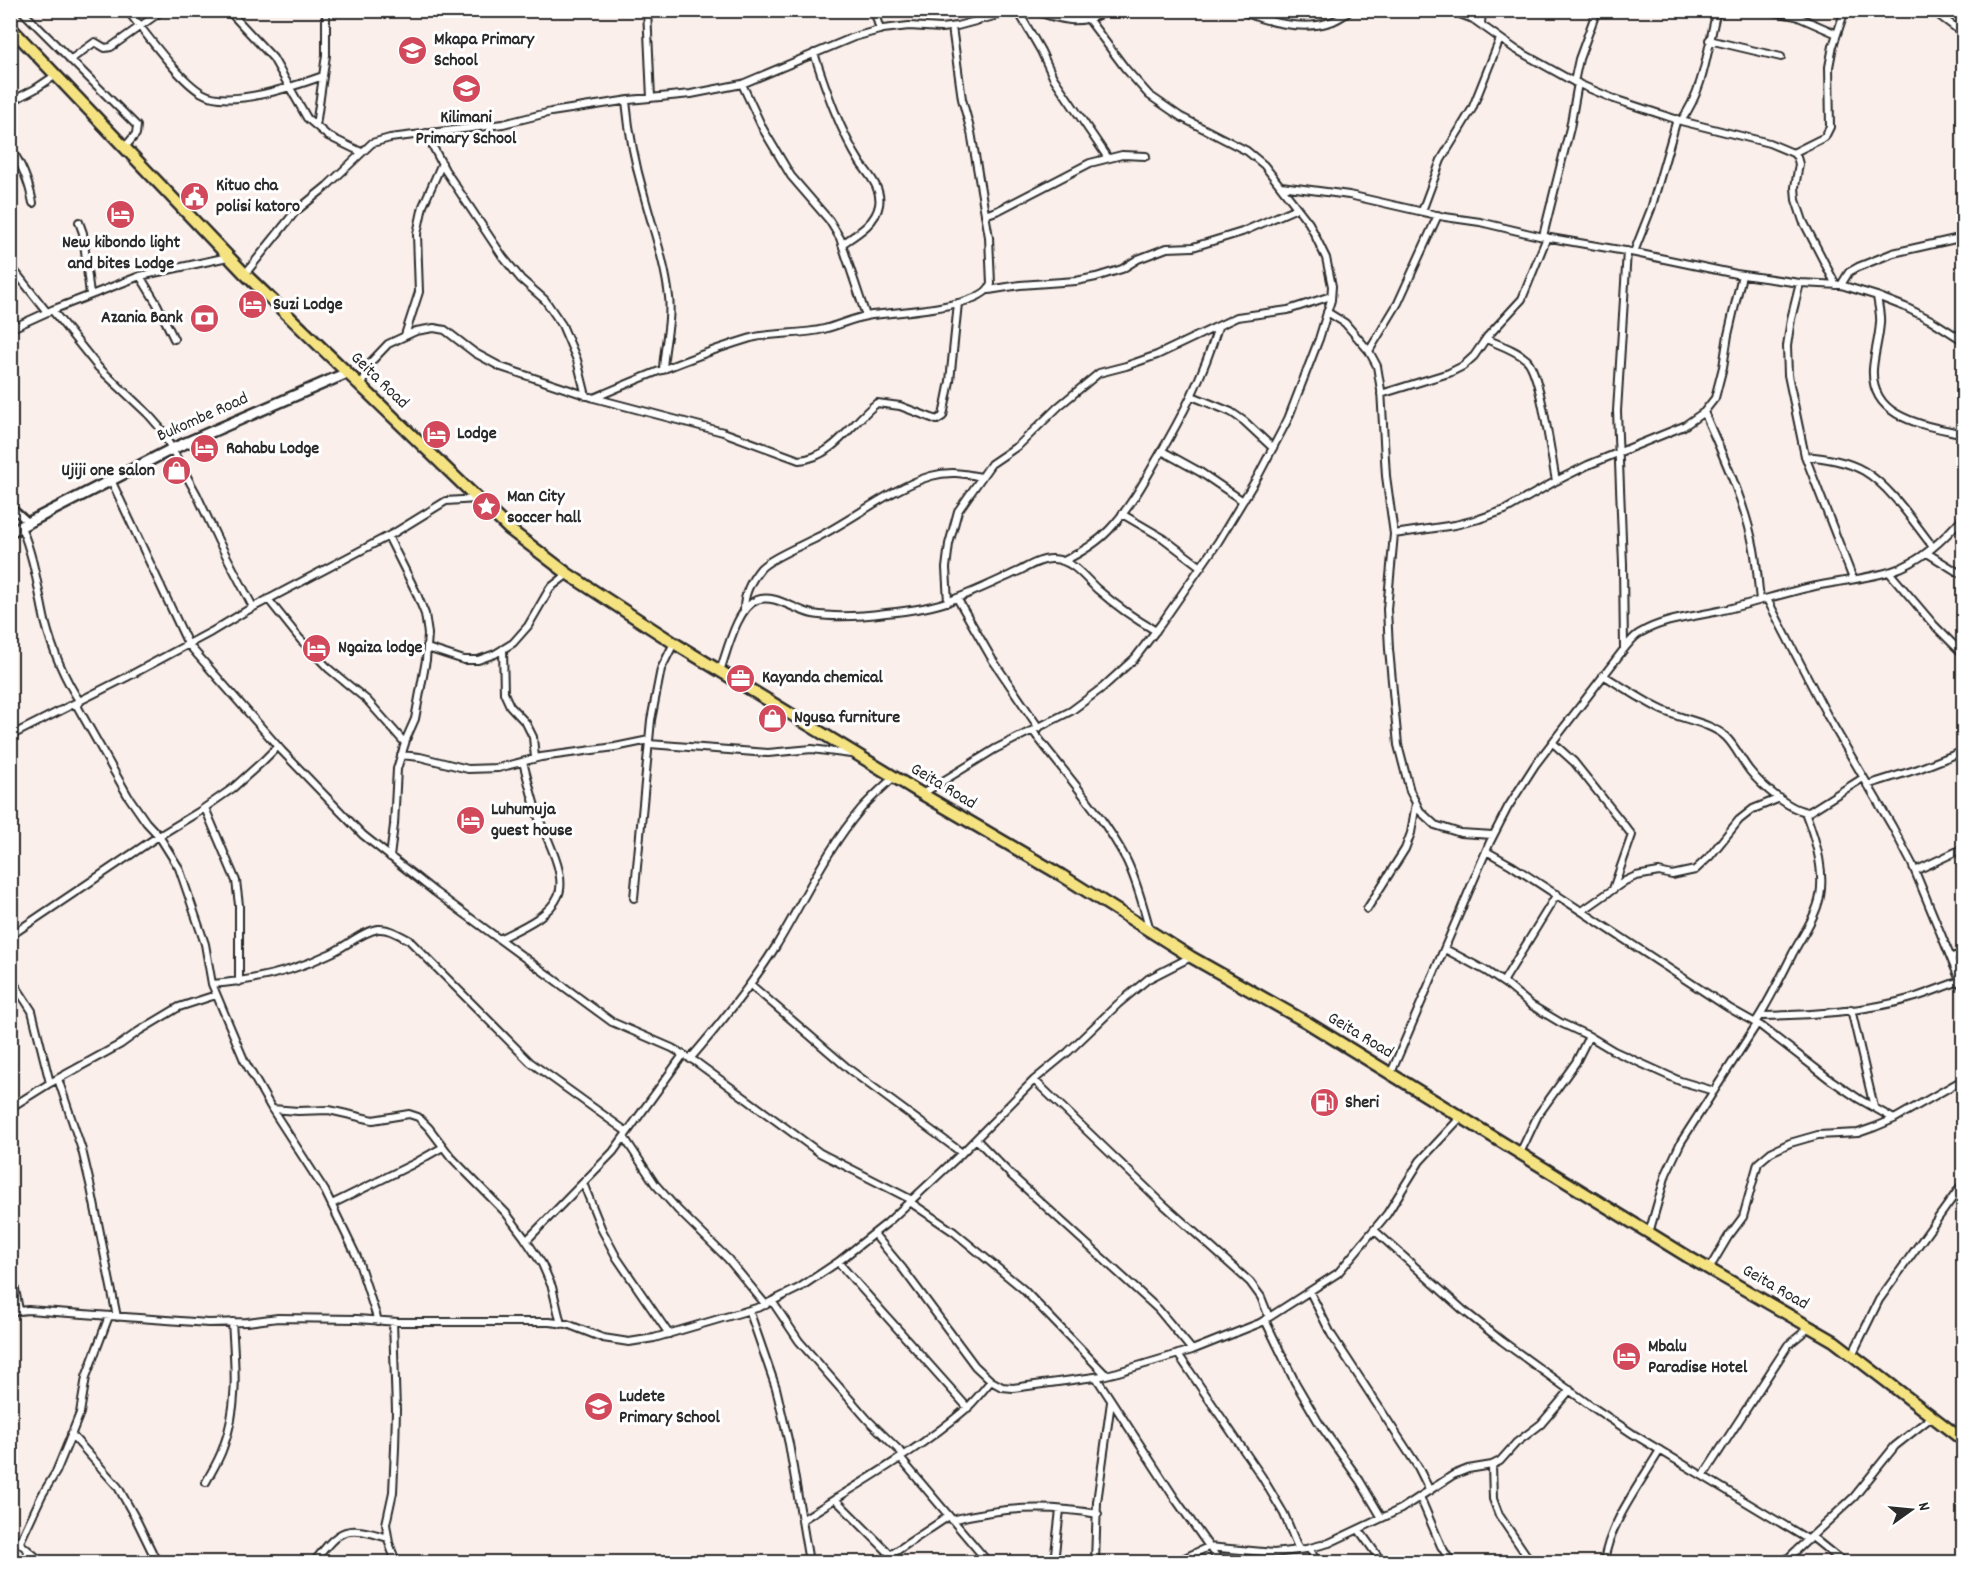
<svg xmlns="http://www.w3.org/2000/svg" width="1974" height="1573" viewBox="0 0 1974 1573" font-family="Dekko,sans-serif">
  <rect width="100%" height="100%" fill="#faefeb"/>
  <filter id="ink" filterUnits="userSpaceOnUse"><feTurbulence type="fractalNoise" baseFrequency=".0167" numOctaves="2"/><feDisplacementMap in="SourceGraphic" scale="12" xChannelSelector="R" yChannelSelector="G"/><feConvolveMatrix kernelMatrix="1 2 1 2 8 2 1 2 1" color-interpolation-filters="sRGB"/></filter>
  <g filter="url(#ink)">
    <g fill="none" stroke-linecap="round" stroke-linejoin="round">
      <defs>
        <path id="street" d="M 21,10 L 137,126 L 136,134 L 125,147
          M 127,10 C 145,32 179,80 202,93 C 229,109 295,86 323,76
          M 228,10 L 273,58 L 307,118 L 328,136 L 361,152
          M 647,10 L 651,98
          M 874,10 L 880,30
          M 978,10 L 983,19
          M 1031,10 C 1063,20 1078,27 1109,10
          M 1240,10 C 1265,22 1303,31 1330,22 C 1338,20 1344,15 1351,10
          M 1449,10 L 1473,19 L 1515,49 L 1574,82 L 1614,99 L 1681,121 L 1769,143 L 1793,153 L 1797,157 L 1799,164 L 1795,187 L 1796,200 L 1803,221 L 1836,285
          M 1764,10 L 1796,16 L 1837,34
          M 1932,10 L 1964,34
          M 1018,11 L 1041,51 L 1053,77 L 1108,158
          M 1481,24 L 1482,10
          M 1709,40 L 1781,57
          M 814,53 C 826,90 840,131 861,164 C 870,176 882,189 879,205 C 876,223 857,234 842,244
          M 70,60 L 95,42 L 105,48 L 111,47 L 163,10
          M 1574,82 L 1579,59 L 1597,10
          M 742,84 L 763,129 L 791,176 L 829,220 L 840,238 L 866,316
          M 626,101 C 629,133 635,164 644,195 C 653,229 665,262 669,297 C 672,321 664,345 663,370
          M 10,102 L 35,89 L 56,75
          M 1681,121 C 1705,88 1707,49 1717,10
          M 316,126 L 326,55 L 326,10
          M 426,133 L 445,170 L 503,257 L 521,279 L 545,300 L 562,325 L 577,360 L 586,396
          M 10,148 C 23,165 29,183 33,203
          M 1793,153 L 1825,137 L 1830,127 L 1829,67 L 1833,46 L 1845,10
          M 1281,186 L 1349,195 L 1445,217 L 1480,222 L 1539,236 L 1631,252 L 1736,274 L 1800,283 L 1841,285 L 1877,296 L 1905,307 L 1931,320 L 1964,341
          M 1422,211 L 1441,160 L 1472,109 L 1500,39
          M 985,215 L 999,210 L 1090,163 L 1122,155 L 1146,156
          M 79,222 L 83,233 L 90,295
          M 1543,236 L 1570,128 L 1578,83
          M 1634,252 L 1651,209 L 1677,119
          M 10,265 L 47,312
          M 245,274 L 295,212 L 327,186 L 372,143 L 390,138 L 503,124 L 551,112 L 629,100 L 691,94 L 742,84 L 854,37 L 883,29 L 909,26 L 941,28 L 957,26 L 1009,12 L 1021,10
          M 140,276 L 157,304 L 174,339
          M 1800,283 L 1791,319 L 1787,346 L 1788,375 L 1805,456 L 1853,579
          M 1841,285 L 1849,272 L 1858,267 L 1893,253 L 1964,237
          M 989,290 L 1020,285 L 1076,281 L 1096,277 L 1122,269 L 1138,259 L 1167,248 L 1193,247 L 1242,232 L 1297,208
          M 1877,296 C 1878,305 1881,315 1880,323 C 1879,339 1874,354 1873,369 C 1870,420 1926,425 1964,434
          M 52,310 L 98,367 L 148,414 L 161,429 L 197,495 L 218,540 L 253,607
          M 1327,312 L 1345,323 L 1369,351 L 1377,366 L 1381,390 L 1386,476 L 1394,534 L 1387,609 L 1389,649 L 1398,745 L 1410,791 L 1420,811 L 1435,825 L 1460,833 L 1493,835
          M 10,329 L 52,310 L 140,276 L 228,257
          M 405,335 L 419,292 L 417,234 L 423,206 L 442,163
          M 1486,339 C 1500,345 1516,350 1527,360 C 1541,375 1551,456 1556,481
          M 1369,351 L 1398,303 L 1438,215
          M 362,387 L 369,364 L 388,344 L 416,331 L 434,328 L 445,330 L 475,353 L 501,367 L 594,398 L 723,432 L 799,460 C 833,458 852,422 877,403 L 900,406 L 937,420 L 943,416 L 950,381 L 958,303
          M 1381,394 L 1449,373 L 1463,366 L 1474,356 L 1487,337 L 1522,299 L 1547,237
          M 1192,396 L 1231,412 L 1244,421 L 1273,448
          M 594,398 C 645,376 698,354 751,338 C 775,332 800,335 824,329 C 840,325 855,317 872,315 C 896,312 983,308 991,284 L 989,237 L 971,132 L 962,99 L 952,27
          M 1704,412 C 1723,456 1745,502 1754,549 C 1757,566 1758,583 1760,600
          M 1162,451 L 1200,472 L 1243,501
          M 1805,456 C 1825,458 1847,461 1864,471 C 1891,487 1914,523 1933,547
          M 111,480 L 188,644 L 282,751 L 363,835 L 435,892 L 612,1022 L 672,1048 L 696,1062 L 820,1153 L 912,1200
          M 10,506 L 29,523
          M 1122,514 L 1163,538 L 1201,567
          M 21,527 C 34,557 38,589 45,621 C 52,648 64,678 80,702
          M 1394,534 L 1455,525 L 1479,519 L 1505,510 L 1556,481 L 1588,465 L 1684,426 L 1704,412 L 1715,398 L 1723,367 L 1728,335 L 1742,275
          M 388,536 L 416,592 L 425,614 L 428,634 L 426,660 L 415,719 L 407,737 L 397,769 L 394,825 L 390,857
          M 1927,553 L 1964,576
          M 1064,561 C 1080,553 1096,544 1109,530 C 1129,509 1143,484 1157,459 C 1183,415 1203,376 1218,327
          M 1889,572 L 1934,625 L 1964,655
          M 957,598 L 992,659 L 1039,728
          M 268,599 L 300,639 L 329,669 L 367,700 L 405,743
          M 1767,599 L 1827,715 L 1892,826 L 1912,864 L 1964,990
          M 948,602 L 946,568 L 949,544 L 958,511 L 991,464 L 1019,445 L 1059,406 L 1099,373 L 1126,366 L 1157,355 L 1237,317 L 1288,310 L 1331,296
          M 744,609 C 744,593 751,580 761,568 C 772,557 803,545 818,537 C 853,519 894,487 931,476 C 949,471 963,473 981,477
          M 427,648 L 464,660 L 478,660 L 495,654 L 513,643 L 528,626 L 550,588 L 568,574
          M 503,649 L 504,693 L 510,706 L 526,723 L 533,737 L 535,758
          M 1624,649 L 1623,564 L 1617,411 L 1627,251
          M 720,671 C 727,652 737,607 757,600 C 774,593 796,611 813,614 C 836,618 863,616 886,613 C 908,611 931,608 952,600 C 975,592 997,581 1019,571 C 1029,566 1042,558 1053,559 C 1073,560 1084,577 1097,589 C 1115,605 1135,619 1156,631
          M 1603,675 C 1621,686 1639,698 1658,708 C 1678,719 1711,722 1726,737 C 1736,747 1741,760 1750,771 C 1762,786 1790,811 1809,812 L 1863,778
          M 76,704 L 128,796 L 146,822 L 159,836 L 179,868 L 205,944 L 212,984 L 244,1060 L 272,1109 L 325,1191 L 357,1257 L 378,1321
          M 1033,731 C 1065,774 1101,812 1126,859 C 1137,881 1143,906 1150,930
          M 10,736 L 127,677 L 211,632 L 246,611 L 394,533 L 446,501 L 477,499
          M 1553,743 L 1574,762 L 1632,835 L 1613,889
          M 649,744 L 768,753 L 812,749 L 851,754
          M 401,755 L 420,757 L 468,769 L 498,768 L 541,757 L 615,747 L 649,740
          M 1867,785 L 1918,769 L 1964,751
          M 922,794 L 995,749 L 1071,711 L 1102,688 L 1135,658 L 1161,624 L 1218,542 L 1258,476 L 1288,419 L 1319,339 L 1331,300 L 1332,286 L 1326,258 L 1309,223 L 1264,165 L 1247,151 L 1181,117 L 1149,95 L 1125,68 L 1089,20
          M 205,808 L 236,881 L 239,905 L 239,982
          M 1486,851 L 1511,865 L 1729,1008 L 1761,1026 L 1828,1078 L 1859,1099 L 1894,1119
          M 1915,871 L 1964,848
          M 634,898 L 651,720 L 661,669 L 674,643
          M 1367,909 L 1405,849 L 1411,833 L 1416,803
          M 1582,911 L 1625,881 L 1636,876 L 1659,872 L 1672,875 L 1695,870 L 1710,856 L 1739,820 L 1753,809 L 1780,798
          M 10,936 L 154,839 L 200,811 L 233,788 L 263,761 L 278,746
          M 499,939 C 518,929 549,917 558,896 C 568,876 545,835 538,816 C 532,798 528,780 523,762
          M 1445,949 L 1486,971 L 1507,985 L 1531,1005 L 1561,1023 L 1589,1036 L 1614,1051 L 1680,1081 L 1714,1091
          M 1951,958 L 1964,952
          M 10,977 L 32,1011 L 50,1083
          M 1503,982 L 1557,894
          M 212,984 C 252,981 292,972 329,954 C 345,947 361,932 378,929 C 389,928 399,935 409,940 L 530,1062 L 627,1132
          M 750,984 L 850,1070 L 962,1153
          M 1851,1009 L 1874,1107
          M 1760,1016 C 1811,1015 1866,1012 1916,997 C 1931,992 1945,986 1960,981
          M 1755,1023 C 1770,1000 1781,977 1793,953 C 1801,938 1811,924 1817,907 C 1828,878 1816,840 1805,812
          M 690,1059 C 721,1023 751,986 776,946 C 804,900 826,850 861,809 C 871,798 883,787 894,777
          M 1391,1073 L 1490,842 L 1508,807 L 1535,765 L 1624,649 C 1629,643 1634,636 1640,633 C 1664,619 1692,617 1719,611 C 1750,604 1780,594 1811,587 C 1838,581 1866,579 1892,571 C 1921,562 1944,539 1964,516
          M 58,1079 L 82,1150 L 91,1188 L 117,1317
          M 1034,1080 L 1164,1205 L 1250,1282 L 1261,1297 L 1269,1317
          M 10,1108 L 50,1083 L 121,1044 L 139,1031 L 179,1007 L 216,995
          M 272,1109 L 298,1111 L 329,1110 L 373,1120 L 409,1114 L 418,1117 L 429,1128 L 451,1157 L 506,1213 L 524,1237 L 542,1264 L 552,1287 L 561,1324
          M 624,1137 L 655,1184 L 678,1210 L 728,1259 L 766,1305
          M 976,1139 L 1011,1175 L 1158,1309 L 1192,1350
          M 1520,1153 L 1538,1115 L 1576,1062 L 1589,1036
          M 583,1183 L 602,1230 L 617,1258 L 669,1334
          M 910,1202 L 954,1232 L 1023,1289 L 1106,1375
          M 332,1204 L 413,1164 L 443,1147
          M 1374,1230 L 1463,1310 L 1502,1341 L 1591,1406 L 1633,1434 L 1809,1540
          M 1649,1233 L 1666,1174 L 1681,1142 L 1757,1024
          M 874,1234 L 903,1269 L 975,1366 L 991,1381 L 1002,1387 L 1013,1388 L 1102,1376 L 1118,1372 L 1192,1350 L 1260,1323 L 1338,1273 L 1387,1214 L 1420,1161 L 1461,1117
          M 527,1240 L 613,1152 L 683,1055
          M 838,1262 L 968,1408
          M 10,1263 L 19,1310
          M 1709,1269 L 1728,1237 L 1743,1217 L 1758,1163 L 1771,1152 L 1790,1143 L 1818,1135 L 1858,1133 L 1875,1127 L 1894,1119 L 1964,1079
          M 1310,1292 L 1331,1334 L 1418,1467 L 1430,1491
          M 772,1301 L 799,1341 L 868,1420 L 904,1455
          M 749,1310 L 776,1388 L 789,1444 L 809,1562
          M 10,1312 L 28,1310 L 208,1323 L 247,1322 L 278,1318 L 357,1319 L 398,1322 L 549,1322 L 567,1324 L 603,1338 L 629,1342 L 654,1338 L 760,1307 L 799,1288 L 838,1262 L 887,1223 L 962,1153 L 1034,1080 L 1068,1052 L 1118,1004 L 1148,979 L 1191,957
          M 1265,1320 L 1295,1382 L 1319,1423 L 1360,1481 L 1382,1518
          M 393,1322 L 396,1410 L 395,1448 L 393,1492 L 386,1524 L 389,1543 L 396,1562
          M 1178,1354 L 1262,1477 L 1284,1514 L 1299,1550
          M 1852,1355 L 1879,1300 L 1964,1182
          M 1096,1377 L 1174,1497 L 1220,1562
          M 71,1434 L 118,1487 L 137,1521 L 157,1562
          M 1955,1434 L 1964,1427
          M 900,1458 L 988,1562
          M 1492,1465 L 1493,1499 L 1499,1515 L 1531,1562
          M 1703,1476 L 1788,1345 L 1810,1327
          M 206,1482 C 212,1471 219,1460 223,1448 C 239,1406 235,1366 232,1322
          M 1420,1497 L 1441,1546 L 1451,1562
          M 835,1499 L 891,1555
          M 802,1520 C 858,1484 916,1452 966,1409 C 975,1401 983,1390 991,1381
          M 952,1520 C 1000,1507 1049,1505 1098,1514
          M 1359,1530 L 1382,1562
          M 10,1535 L 42,1562
          M 1812,1537 L 1843,1562
          M 20,1542 L 42,1495 L 56,1472 L 68,1443 L 80,1413 L 86,1377 L 109,1316
          M 1309,1548 L 1317,1562
          M 22,1562 L 29,1551
          M 314,1562 C 341,1527 346,1525 388,1538
          M 880,1562 L 949,1516
          M 1054,1562 L 1060,1510
          M 1095,1562 L 1097,1502 L 1111,1402
          M 1176,1562 L 1208,1547 L 1274,1553 L 1306,1549 L 1329,1543 L 1401,1509 L 1453,1475 L 1468,1469 L 1492,1465 L 1500,1461 L 1516,1443 L 1541,1424 L 1570,1390
          M 1604,1562 C 1609,1524 1640,1484 1660,1450
          M 1784,1562 L 1854,1497 L 1895,1446 L 1933,1416"/>
        <path id="secondary" d="M 10,532 L 172,449 L 347,373"/>
        <path id="highway" d="M 10,27 L 245,274 L 509,529 L 568,574 L 674,643 L 922,794 L 1061,875 L 1191,957 L 1308,1023 L 1690,1258 L 1834,1341 L 1964,1441"/>
      </defs>
      <use href="#street" stroke="#2b2b2b" stroke-width="10"/>
      <use href="#secondary" stroke="#2b2b2b" stroke-width="14"/>
      <use href="#highway" stroke="#2b2b2b" stroke-width="15"/>
      <use href="#street" stroke="#fff" stroke-width="6"/>
      <use href="#secondary" stroke="#fff" stroke-width="9"/>
      <use href="#highway" stroke="#f5e382" stroke-width="10"/>
    </g>
  </g>
  <defs>
    <symbol id="school-disc" viewBox="-11 -11 22 22"><circle r="9.5" fill="#d1495b" stroke="#fff"/><path d="M0-5L7-2L0 1L-7-2ZM-4 1L0 2.5L4 1V4Q0 6-4 4Z" fill="#fff"/></symbol>
    <symbol id="civic-disc" viewBox="-11 -11 22 22"><circle r="9.5" fill="#d1495b" stroke="#fff"/><path d="M-.6-6.5H3V-4.5H.6V-3L4-1V1h2V6H-6V1h2V-1L-.6-3ZM-1.2 2.5V6h2.4V2.5Z" fill="#fff"/></symbol>
    <symbol id="hotel-disc" viewBox="-11 -11 22 22"><circle r="9.5" fill="#d1495b" stroke="#fff"/><path d="M-6-4.5h1.5V1H6V5H4.5V3h-9V5H-6ZM-4 0a1.8 1.8 0 1 1 3.6 0ZM.5 0V-2.5h3Q6-2.5 6 0Z" fill="#fff"/></symbol>
    <symbol id="bank-disc" viewBox="-11 -11 22 22"><circle r="9.5" fill="#d1495b" stroke="#fff"/><path d="M-6-4H6V4H-6ZM0-2.3a2.3 2.3 0 1 0 0 4.6a2.3 2.3 0 1 0 0-4.6Z" fill="#fff"/></symbol>
    <symbol id="shop-disc" viewBox="-11 -11 22 22"><circle r="9.5" fill="#d1495b" stroke="#fff"/><path d="M-5-2.5h2.3a2.7 3.5 0 0 1 5.4 0H5L5.5 6h-11ZM-1.5-2.5h3a1.5 2.3 0 0 0-3 0Z" fill="#fff"/></symbol>
    <symbol id="sight-disc" viewBox="-11 -11 22 22"><circle r="9.5" fill="#d1495b" stroke="#fff"/><path d="M0-6L1.8-2.2L6-1.7L2.9 1.2L3.7 5.4L0 3.3L-3.7 5.4L-2.9 1.2L-6-1.7L-1.8-2.2Z" fill="#fff"/></symbol>
    <symbol id="office-disc" viewBox="-11 -11 22 22"><circle r="9.5" fill="#d1495b" stroke="#fff"/><path d="M-6-3h4V-5.5h4V-3h4V5H-6ZM-1-4.5V-3h2v-1.5ZM-6 0V1H6V0Z" fill="#fff"/></symbol>
    <symbol id="fuel-disc" viewBox="-11 -11 22 22"><circle r="9.5" fill="#d1495b" stroke="#fff"/><path d="M-5.5-6h7V0h2V4h1.3V-2.5L3-4.5l.8-.8L6-3V5H2.5V1h-1V6h-7ZM-4.2-4.7v3.2H.2V-4.7Z" fill="#fff"/></symbol>
  </defs>
  <g fill-rule="evenodd">
    <use href="#school-disc" x="396" y="34" width="33" height="33"/>
    <use href="#school-disc" x="450" y="72" width="33" height="33"/>
    <use href="#civic-disc" x="178" y="180" width="33" height="33"/>
    <use href="#hotel-disc" x="104" y="198" width="33" height="33"/>
    <use href="#hotel-disc" x="236" y="288" width="33" height="33"/>
    <use href="#bank-disc" x="188" y="302" width="33" height="33"/>
    <use href="#hotel-disc" x="420" y="418" width="33" height="33"/>
    <use href="#hotel-disc" x="188" y="432" width="33" height="33"/>
    <use href="#shop-disc" x="160" y="454" width="33" height="33"/>
    <use href="#sight-disc" x="470" y="490" width="33" height="33"/>
    <use href="#hotel-disc" x="300" y="632" width="33" height="33"/>
    <use href="#office-disc" x="724" y="662" width="33" height="33"/>
    <use href="#shop-disc" x="756" y="702" width="33" height="33"/>
    <use href="#hotel-disc" x="454" y="804" width="33" height="33"/>
    <use href="#fuel-disc" x="1308" y="1086" width="33" height="33"/>
    <use href="#hotel-disc" x="1610" y="1340" width="33" height="33"/>
    <use href="#school-disc" x="582" y="1390" width="33" height="33"/>
  </g>
  <g text-anchor="middle" dominant-baseline="central" stroke-width="6" stroke-linejoin="round" paint-order="stroke">
    <g font-size="18" font-weight="bold" fill="#2b2b2b" stroke="#fff" text-anchor="start">
      <text x="434" y="40">Mkapa Primary<tspan x="434" dy="21">School</tspan></text>
      <text x="466" y="118" text-anchor="middle">Kilimani<tspan x="466" dy="21">Primary School</tspan></text>
      <text x="216" y="186">Kituo cha<tspan x="216" dy="21">polisi katoro</tspan></text>
      <text x="121" y="243" text-anchor="middle">New kibondo light<tspan x="121" dy="21">and bites Lodge</tspan></text>
      <text x="273" y="305">Suzi Lodge</text>
      <text x="183" y="318" text-anchor="end">Azania Bank</text>
      <text x="457" y="434">Lodge</text>
      <text x="226" y="449">Rahabu Lodge</text>
      <text x="155" y="471" text-anchor="end">Ujiji one salon</text>
      <text x="507" y="497">Man City<tspan x="507" dy="21">soccer hall</tspan></text>
      <text x="338" y="648">Ngaiza lodge</text>
      <text x="762" y="678">Kayanda chemical</text>
      <text x="794" y="718">Ngusa furniture</text>
      <text x="491" y="810">Luhumuja<tspan x="491" dy="21">guest house</tspan></text>
      <text x="1345" y="1103">Sheri</text>
      <text x="1648" y="1347">Mbalu<tspan x="1648" dy="21">Paradise Hotel</tspan></text>
      <text x="619" y="1397">Ludete<tspan x="619" dy="21">Primary School</tspan></text>
    </g>
    <g font-size="18" fill="#2b2b2b" stroke="#fff">
      <text transform="translate(379 381) rotate(44)">Geita Road</text>
      <text transform="translate(203 418) rotate(-24)">Bukombe Road</text>
      <text transform="translate(943 787) rotate(31)">Geita Road</text>
      <text transform="translate(1360 1036) rotate(31)">Geita Road</text>
      <text transform="translate(1775 1288) rotate(30)">Geita Road</text>
    </g>
  </g>
  <rect width="1974" height="1573" fill="none" stroke="#fff" stroke-width="36"/>
  <rect x="18" y="18" width="1938" height="1537" fill="none" stroke="#2b2b2b" stroke-width="2" filter="url(#ink)"/>
  <g transform="translate(1911 1510) rotate(75)" stroke="#ffffff" stroke-width="4.5" paint-order="stroke">
  <path d="M0-4.5L10 22L0 15L-10 22Z" fill="#2b2b2b"/>
  <text y="-9" font-size="16" font-weight="bold" text-anchor="middle" fill="#2b2b2b">N</text>
  </g>
</svg>
